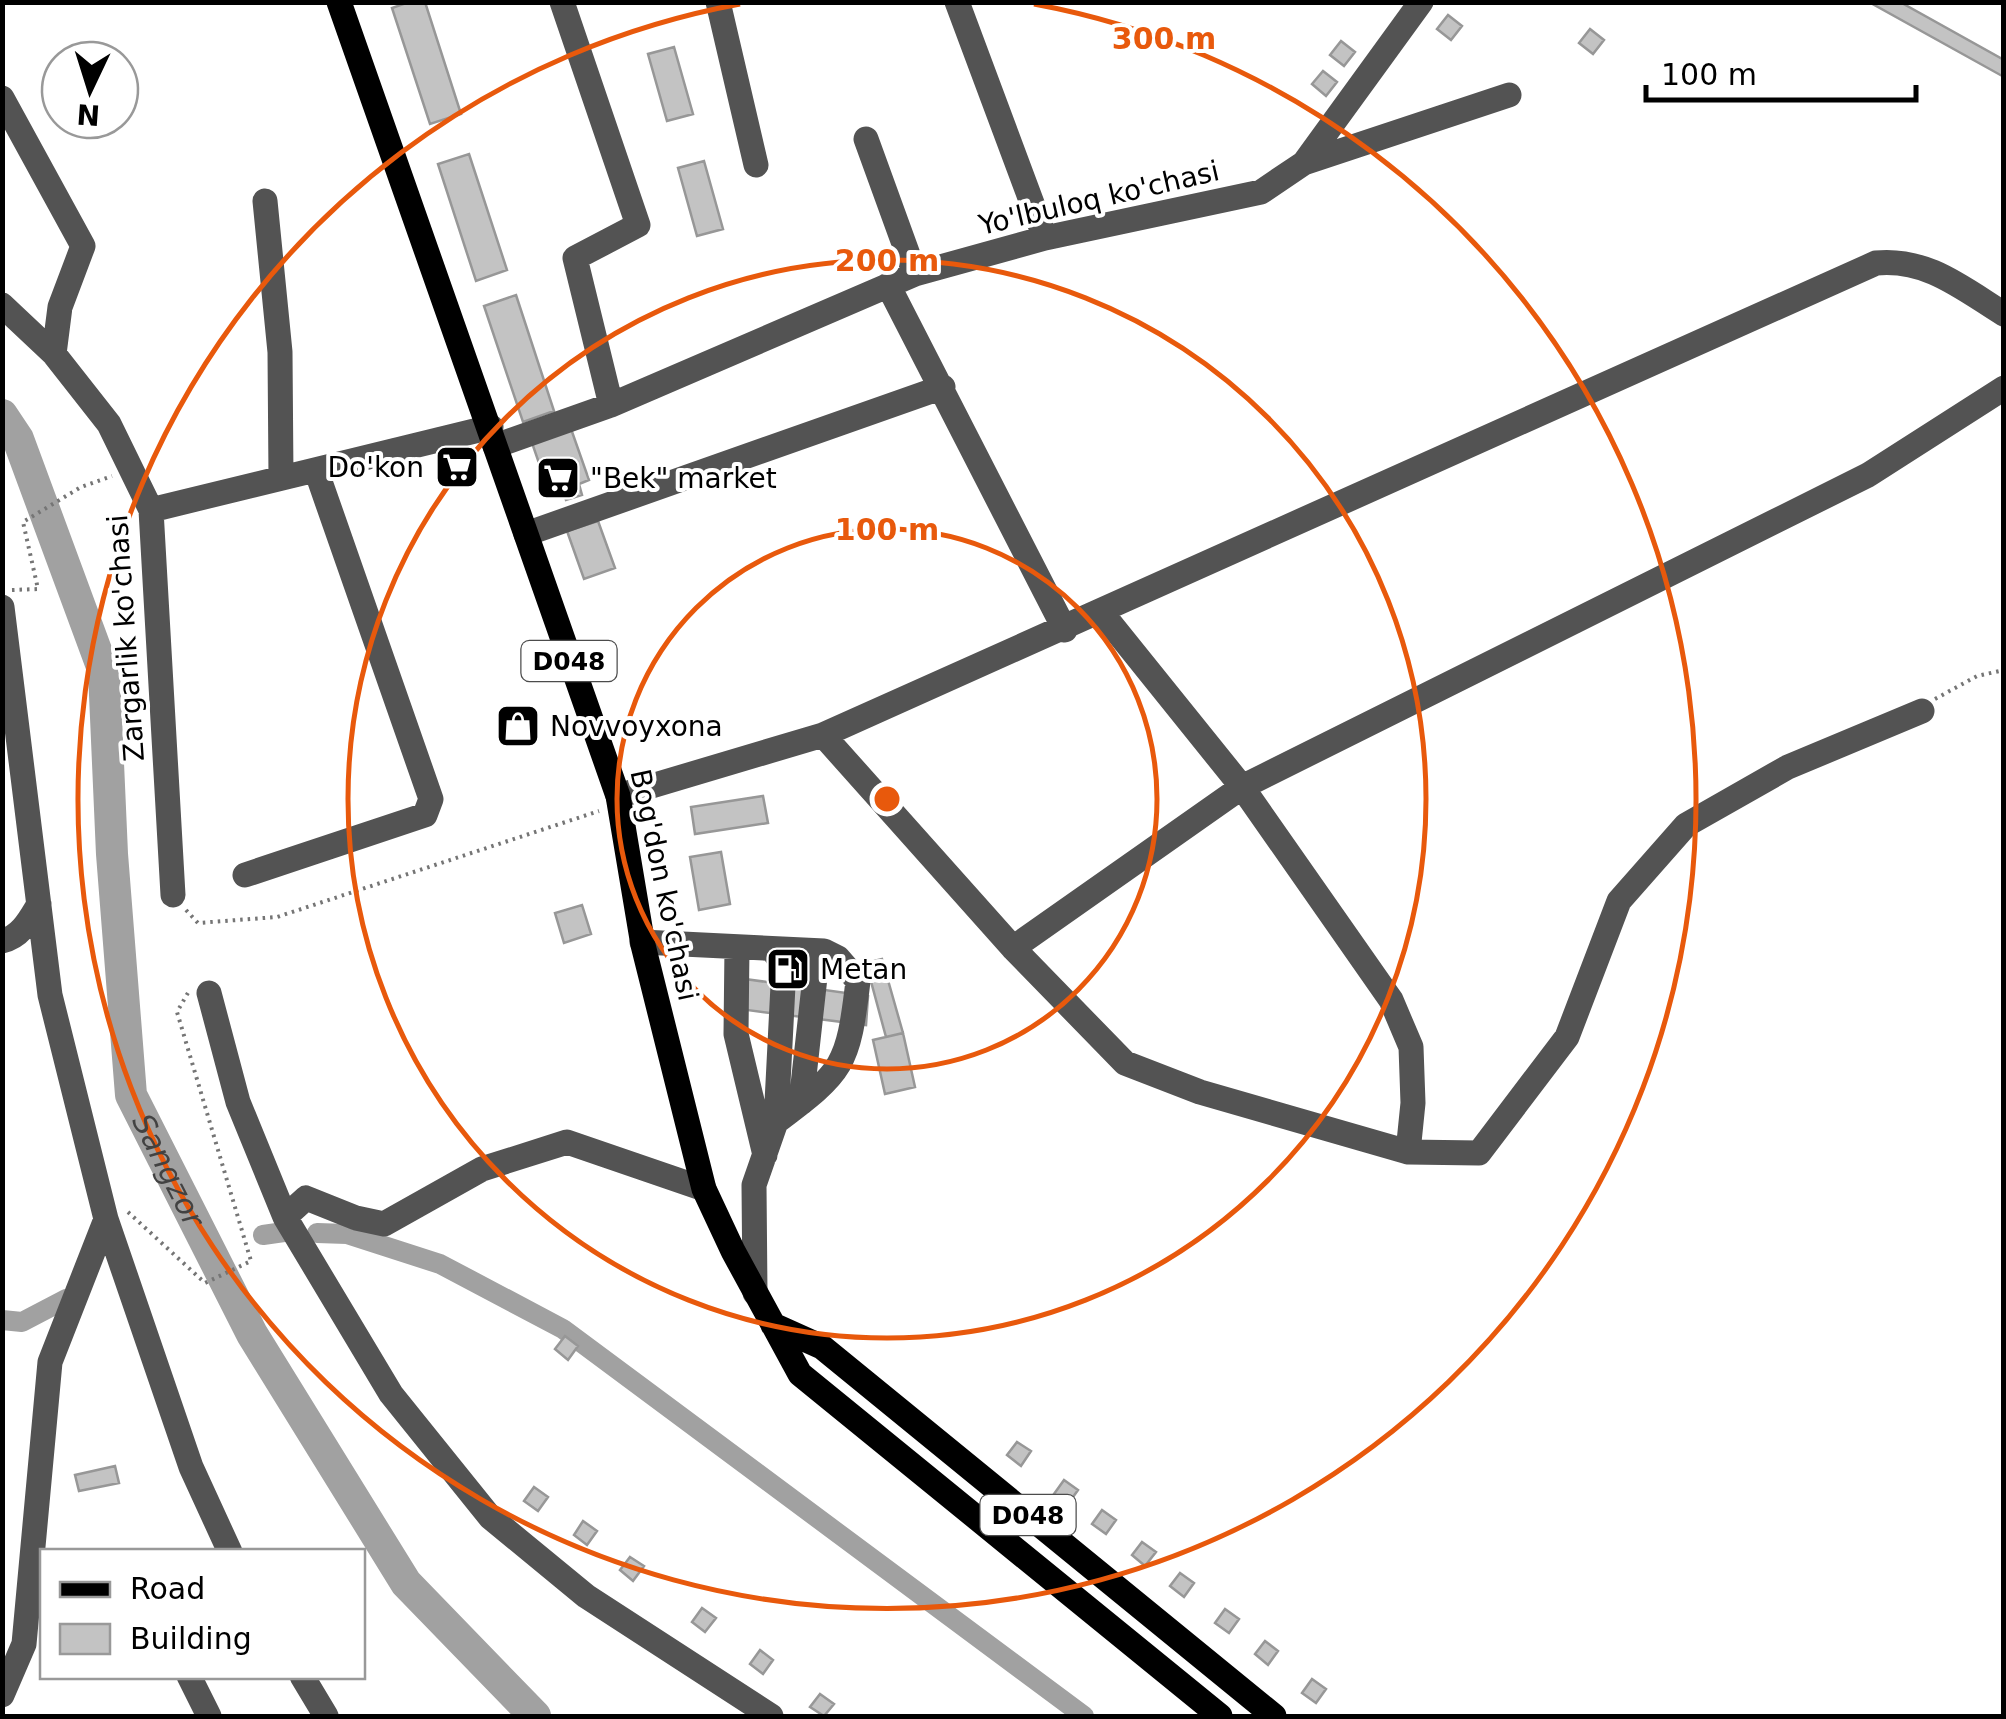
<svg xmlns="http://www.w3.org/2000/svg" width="2006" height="1719" viewBox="0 0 2006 1719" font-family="'DejaVu Sans',sans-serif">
  <rect width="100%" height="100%" fill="#fff"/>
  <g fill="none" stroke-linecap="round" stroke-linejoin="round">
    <path stroke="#a1a1a1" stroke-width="20" d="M 317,1233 L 347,1234 L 440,1264 L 563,1329 L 1084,1716
      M 263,1235 L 284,1232
      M 2,1320 L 22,1322 L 66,1299"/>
    <path stroke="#a1a1a1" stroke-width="32" id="s1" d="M 2,415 L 18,439 L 104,672 L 112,854 L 131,1095 L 252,1334 L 406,1583 L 535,1716"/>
  </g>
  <path fill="#c3c3c3" stroke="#979797" stroke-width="2.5" d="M 409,2 L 425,2 L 461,114 L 430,124 L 392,8 Z
    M 1869,2 L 1900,2 L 2004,60 L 2004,77 Z
    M 1448,15 L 1462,26 L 1451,40 L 1437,29 Z
    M 1590,29 L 1604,40 L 1593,54 L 1579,43 Z
    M 1341,41 L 1355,52 L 1344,66 L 1330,55 Z
    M 674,47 L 693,114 L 667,121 L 648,54 Z
    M 1323,71 L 1337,82 L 1326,96 L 1312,84 Z
    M 469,154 L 507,270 L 476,281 L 438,164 Z
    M 704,161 L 723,229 L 697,236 L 678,168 Z
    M 516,295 L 554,411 L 523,422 L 484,306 Z
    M 570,426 L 589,480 L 579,484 L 582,495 L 566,500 L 562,488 L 549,492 L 531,440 Z
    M 466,441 L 474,476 L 452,482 L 443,446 Z
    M 598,521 L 615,568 L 584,579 L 567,531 Z
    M 763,796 L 768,823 L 695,834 L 691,807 Z
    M 721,852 L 730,904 L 699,910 L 690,857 Z
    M 582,905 L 591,934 L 564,943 L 555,913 Z
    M 882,959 L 903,1033 L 886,1037 L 866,963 Z
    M 745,979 L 868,996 L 866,1025 L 747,1010 Z
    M 903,1033 L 915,1087 L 885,1094 L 873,1040 Z
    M 565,1336 L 578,1346 L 568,1360 L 555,1349 Z
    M 1017,1442 L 1031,1451 L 1021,1466 L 1007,1455 Z
    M 115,1466 L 119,1483 L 79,1491 L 75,1475 Z
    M 1064,1480 L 1078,1490 L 1068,1504 L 1054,1494 Z
    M 534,1487 L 548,1497 L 538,1511 L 524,1501 Z
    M 1102,1510 L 1116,1520 L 1106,1534 L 1092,1524 Z
    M 583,1521 L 597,1531 L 587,1545 L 574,1535 Z
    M 1142,1542 L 1156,1552 L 1145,1566 L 1132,1555 Z
    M 630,1557 L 644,1566 L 633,1581 L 620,1570 Z
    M 1180,1573 L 1194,1583 L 1184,1597 L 1170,1586 Z
    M 702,1608 L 716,1618 L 705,1632 L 692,1622 Z
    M 1225,1609 L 1239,1619 L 1229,1633 L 1215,1623 Z
    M 1265,1641 L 1278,1651 L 1268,1665 L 1255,1654 Z
    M 760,1650 L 773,1660 L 763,1674 L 750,1664 Z
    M 1312,1679 L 1326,1689 L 1316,1703 L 1302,1693 Z
    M 820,1694 L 834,1704 L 824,1716 L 810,1707 Z"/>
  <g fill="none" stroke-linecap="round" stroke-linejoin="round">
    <path stroke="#757575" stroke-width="4" stroke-dasharray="2.5 5" stroke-linecap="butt" d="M 12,590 L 38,589 L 23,522 L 81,487 L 112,476
      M 1935,699 L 1977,676 L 2004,670
      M 186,910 L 198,923 L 277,917 L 599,811
      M 128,1212 L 205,1283 L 251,1261 L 177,1012 L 189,991"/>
    <path stroke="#535353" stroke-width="25" d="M 562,2 L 638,225 L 575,258 L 611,405
      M 718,2 L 756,165
      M 957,2 L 1045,238
      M 2,98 L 83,246 L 60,307 L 54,354
      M 866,139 L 915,274
      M 1304,163 L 1509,95
      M 265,201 L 280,352 L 281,478
      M 888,285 L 1065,630
      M 2,305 L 54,354 L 109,424 L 151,510 L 173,895
      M 495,446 L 611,405 L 915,274 L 1045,238 L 1261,192 L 1304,163 L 1421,2
      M 151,510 L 491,427
      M 526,534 L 943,387
      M 2,607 L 50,995 L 106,1219 L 50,1362 L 24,1644 L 2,1695
      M 1102,613 L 1242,787 L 1391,1000 L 1411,1047 L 1413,1103 L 1408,1152
      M 823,735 L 1013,948 L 1125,1063 L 1200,1092 L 1408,1152 L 1479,1153 L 1567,1037 L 1619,901 L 1686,825 L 1788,767 L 1922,711
      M 618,796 L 823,735 L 1876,263 C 1927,258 1962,288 2004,314
      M 245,875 L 425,815 L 431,799 L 316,470
      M 2,941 C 21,937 30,919 39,904
      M 642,942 L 824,951 L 838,958 L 858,981 C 848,1066 844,1071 776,1122
      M 737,947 L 736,1034 L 765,1155
      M 1013,948 L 1242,787 L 1868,475 L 2004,388
      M 209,993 L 238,1102 L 285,1217
      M 801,1103 L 816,968 L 805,951
      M 704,1189 L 567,1142 L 482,1169 L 384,1224 L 356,1218 L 306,1198 L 285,1217 L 391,1394 L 490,1517 L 586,1596 L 771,1716
      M 106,1219 L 191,1467 L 230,1552
      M 755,1293 L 754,1185 L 776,1122 L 784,966 L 772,949
      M 189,1676 L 209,1716
      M 302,1676 L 326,1716"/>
    <path stroke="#000" stroke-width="25" d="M 339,2 L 618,796 L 643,945 L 704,1189 L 733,1251 L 800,1374 L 1220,1716
      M 773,1325 L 822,1347 L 1274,1716"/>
  </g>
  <g fill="none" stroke="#e8590c" stroke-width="5">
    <circle cx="887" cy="799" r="270"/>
    <circle cx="887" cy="799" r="539"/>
    <path d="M1034 4A809 809 0 1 1 740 4"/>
  </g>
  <defs>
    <symbol id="supermarket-square" viewBox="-11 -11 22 22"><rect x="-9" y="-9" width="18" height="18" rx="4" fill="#000" stroke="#fff"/><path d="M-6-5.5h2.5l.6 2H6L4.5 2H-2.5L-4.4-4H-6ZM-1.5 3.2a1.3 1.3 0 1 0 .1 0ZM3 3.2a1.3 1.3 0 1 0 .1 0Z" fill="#fff"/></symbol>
    <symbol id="shop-square" viewBox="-11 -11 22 22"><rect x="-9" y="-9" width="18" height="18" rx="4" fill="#000" stroke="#fff"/><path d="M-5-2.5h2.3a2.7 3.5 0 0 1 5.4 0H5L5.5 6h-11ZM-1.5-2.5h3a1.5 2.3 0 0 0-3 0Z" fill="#fff"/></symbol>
    <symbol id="fuel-square" viewBox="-11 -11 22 22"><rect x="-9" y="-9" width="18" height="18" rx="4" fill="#000" stroke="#fff"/><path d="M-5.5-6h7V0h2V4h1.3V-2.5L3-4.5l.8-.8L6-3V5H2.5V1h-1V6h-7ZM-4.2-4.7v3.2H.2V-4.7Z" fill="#fff"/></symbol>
  </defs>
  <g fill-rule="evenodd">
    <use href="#supermarket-square" x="432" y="442" width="50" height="50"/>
    <use href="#supermarket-square" x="533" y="453" width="50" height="50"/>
    <use href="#shop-square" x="493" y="701" width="50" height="50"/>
    <use href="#fuel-square" x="763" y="944" width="50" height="50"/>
  </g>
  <g text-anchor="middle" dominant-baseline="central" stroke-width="8" stroke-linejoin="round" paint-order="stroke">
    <g fill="#fff" stroke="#4c4c4c" stroke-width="2.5">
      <rect x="521.5" y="641" width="95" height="40" rx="8"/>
      <rect x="980.5" y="1495" width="95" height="40" rx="8"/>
    </g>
    <g font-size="25" font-weight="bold" fill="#000">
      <text x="569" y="661">D048</text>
      <text x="1028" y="1515">D048</text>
    </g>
    <g font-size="28" fill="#000" stroke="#fff">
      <text transform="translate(1099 198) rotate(-13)">Yo'lbuloq ko'chasi</text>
      <text transform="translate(126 638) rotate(-94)">Zargarlik ko'chasi</text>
      <text transform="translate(664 885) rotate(78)">Bog'don ko'chasi</text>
    </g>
    <g font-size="28" fill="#000" stroke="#fff" text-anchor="start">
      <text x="424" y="467" text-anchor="end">Do'kon</text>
      <text x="590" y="478">"Bek" market</text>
      <text x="550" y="726">Novvoyxona</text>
      <text x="820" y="969">Metan</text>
    </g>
    <g font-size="30" font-style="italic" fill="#424242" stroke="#fff">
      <text stroke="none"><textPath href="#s1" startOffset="785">Sangzor</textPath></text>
    </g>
  </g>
  <circle cx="887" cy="799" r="15" fill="#e8590c" stroke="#fff" stroke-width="5"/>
  <g font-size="30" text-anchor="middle" font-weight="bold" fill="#e8590c" stroke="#fff" stroke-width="8" stroke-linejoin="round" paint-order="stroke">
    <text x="1164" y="49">300 m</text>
    <text x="887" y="271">200 m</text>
    <text x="887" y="540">100 m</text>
  </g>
  <rect width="2006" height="1719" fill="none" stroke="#000000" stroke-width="10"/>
  <rect x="40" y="1549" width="325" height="130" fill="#ffffff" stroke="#999999" stroke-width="2.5"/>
  <rect x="60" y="1582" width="50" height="15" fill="#000000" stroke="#999999" stroke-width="2.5"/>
  <text x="130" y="1599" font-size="30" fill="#000000">Road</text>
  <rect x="60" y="1624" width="50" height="30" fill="#c3c3c3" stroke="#999999" stroke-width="2.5"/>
  <text x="130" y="1649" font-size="30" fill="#000000">Building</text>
  <g transform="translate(90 90) rotate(184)"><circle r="48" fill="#ffffff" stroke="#999999" stroke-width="2.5"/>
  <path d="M0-8L18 38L0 25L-18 38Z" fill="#000000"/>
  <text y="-15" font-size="28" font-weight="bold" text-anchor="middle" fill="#000000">N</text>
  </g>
  <path d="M1646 85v15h270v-15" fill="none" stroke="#000000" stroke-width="5"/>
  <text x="1661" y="85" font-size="30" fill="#000000" stroke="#ffffff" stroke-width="8" paint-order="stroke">100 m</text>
</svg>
